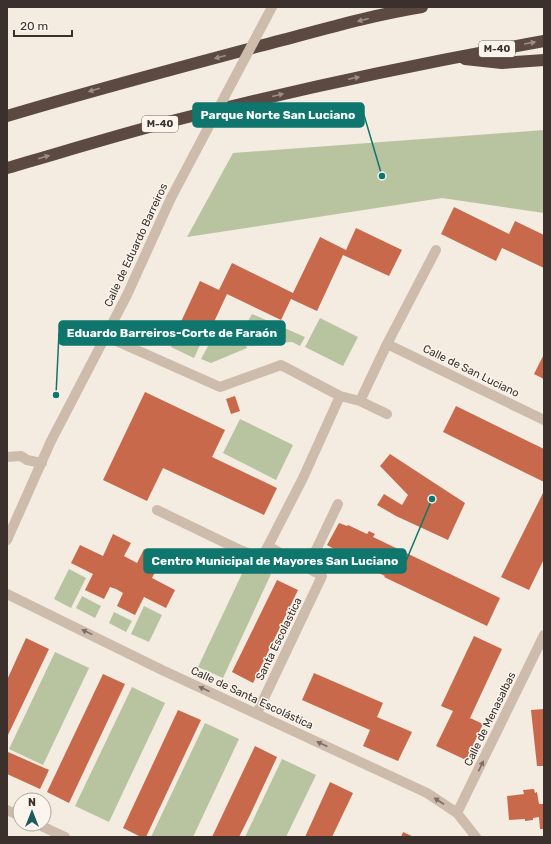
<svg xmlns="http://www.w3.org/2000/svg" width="551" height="844" viewBox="0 0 551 844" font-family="Rubik,sans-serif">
  <rect width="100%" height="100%" fill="#f4ebe1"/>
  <path fill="#b8c4a0" d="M 544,130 L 544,213 L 442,198 L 187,237 L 233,153 Z
    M 252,314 L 305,337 L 300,346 L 292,342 L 271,343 L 270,340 L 252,346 L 244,328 Z
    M 320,318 L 358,337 L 343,366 L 305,347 Z
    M 221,322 L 240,331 L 247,348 L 211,363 L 201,359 Z
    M 178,332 L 201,343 L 194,358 L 171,347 Z
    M 240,419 L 293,445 L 276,480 L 223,453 Z
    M 247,563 L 271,574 L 223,678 L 198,667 Z
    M 69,569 L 86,578 L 71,608 L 54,599 Z
    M 82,596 L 101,606 L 95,618 L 76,608 Z
    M 144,606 L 162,615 L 149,642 L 131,634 Z
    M 114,612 L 132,621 L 126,632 L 109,623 Z
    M 55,652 L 89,668 L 43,765 L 9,749 Z
    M 132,687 L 165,703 L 109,822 L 75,806 Z
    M 205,723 L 239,739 L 193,837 L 151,837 Z
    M 282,759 L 316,775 L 286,837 L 245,837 Z"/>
  <path fill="#c8694b" d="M 454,207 L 509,234 L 515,221 L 544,235 L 544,268 L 502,248 L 496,261 L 441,234 Z
    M 356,228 L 402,250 L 389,276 L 343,255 L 317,311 L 291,299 L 281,320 L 227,294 L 206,339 L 179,326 L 200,281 L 219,290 L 232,263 L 293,293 L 320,237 L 346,250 Z
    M 544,354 L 544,379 L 534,374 Z
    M 145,392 L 225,430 L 212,457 L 277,488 L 264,515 L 163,468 L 147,501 L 103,480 Z
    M 235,396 L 240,411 L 231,414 L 226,399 Z
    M 456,406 L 544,449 L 544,482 L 443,432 Z
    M 390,454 L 465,503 L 448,540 L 396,516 L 377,505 L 384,494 L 402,505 L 408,495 L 380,466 Z
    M 544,491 L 544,559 L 529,590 L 501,577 Z
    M 339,523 L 347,526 L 348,525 L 367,534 L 369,531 L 375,534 L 373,537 L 500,598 L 487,626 L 384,577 L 385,576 L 335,552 L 336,550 L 327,545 Z
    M 113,534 L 131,543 L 124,556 L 137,563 L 144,549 L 162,558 L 152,578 L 175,590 L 166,608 L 144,597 L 135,615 L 117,606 L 123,593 L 116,589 L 110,587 L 104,599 L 85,590 L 93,574 L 71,563 L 80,545 L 103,556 Z
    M 277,580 L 298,590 L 253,683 L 232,672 Z
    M 474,636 L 502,649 L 470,718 L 483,724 L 466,760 L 436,746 L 453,711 L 441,706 Z
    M 26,638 L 49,649 L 7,737 L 7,680 Z
    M 314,673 L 383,703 L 377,717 L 412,732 L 398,761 L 363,746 L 370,730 L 302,700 Z
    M 103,674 L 125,684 L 69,803 L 47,792 Z
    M 544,709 L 544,766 L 537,766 L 531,710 Z
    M 178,710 L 201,720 L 146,837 L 141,837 L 123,828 Z
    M 255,746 L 277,757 L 250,815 L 239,837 L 212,837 Z
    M 8,752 L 49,770 L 40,789 L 7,774 L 7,754 Z
    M 330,782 L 353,793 L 332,837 L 305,837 Z
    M 534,789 L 535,793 L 537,792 L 539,804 L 544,804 L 544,829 L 540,829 L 539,817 L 533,818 L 533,820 L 525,821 L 525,819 L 509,820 L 507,796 L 524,794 L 523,790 Z
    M 403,832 L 414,837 L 401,837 Z"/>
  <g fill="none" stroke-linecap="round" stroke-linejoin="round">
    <path stroke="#cdbbac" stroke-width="10" d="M 105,336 L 220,387 L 281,365 L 340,396
      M 387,344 L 544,420
      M 360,401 L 387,414
      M 7,457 L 21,456 L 27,460 L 42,463
      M 157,510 L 240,550 L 261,558 L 268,546 L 303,478 L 340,396 L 360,401 L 387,344 L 436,250
      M 7,540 L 51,441 L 127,295 L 171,198
      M 316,572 L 314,554 L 338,504
      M 7,594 L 162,670 L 427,793 L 457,813 L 476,837
      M 257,713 L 322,576 L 268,546
      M 7,810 L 20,816
      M 457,813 L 544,635
      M 37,824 L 65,837"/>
    <path stroke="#5c4a42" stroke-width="12" d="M 465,59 L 502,63 L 544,60
      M 7,116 C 90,91 173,69 256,47 C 311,33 366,16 422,7
      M 7,168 C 59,153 111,137 164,123 C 289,91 416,64 544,41"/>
    <path stroke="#cdbbac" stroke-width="10" d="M 171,198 L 272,7"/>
  </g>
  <defs><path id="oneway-solid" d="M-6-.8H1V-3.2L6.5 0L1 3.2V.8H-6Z"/></defs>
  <g fill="#9c8e87">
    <use href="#oneway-solid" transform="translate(363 20) rotate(166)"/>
    <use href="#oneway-solid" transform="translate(530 43) rotate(-10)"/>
    <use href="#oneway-solid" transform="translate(220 57) rotate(165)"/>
    <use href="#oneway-solid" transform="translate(354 78) rotate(-12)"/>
    <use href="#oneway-solid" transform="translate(94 90) rotate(164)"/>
    <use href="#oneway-solid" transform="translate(278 95) rotate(-14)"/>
    <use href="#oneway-solid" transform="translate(44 157) rotate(-16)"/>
  </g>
  <g fill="#7d6f65">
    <use href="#oneway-solid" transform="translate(87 632) rotate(-154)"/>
    <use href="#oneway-solid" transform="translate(204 689) rotate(-155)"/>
    <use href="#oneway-solid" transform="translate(322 744) rotate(-155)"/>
    <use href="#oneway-solid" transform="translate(481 766) rotate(-64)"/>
    <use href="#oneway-solid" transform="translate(439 801) rotate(-147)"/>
  </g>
  <g text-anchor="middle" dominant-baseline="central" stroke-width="3" stroke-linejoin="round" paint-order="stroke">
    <g fill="#fbf5ee" stroke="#756b66" stroke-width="1">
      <rect x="479" y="41" width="36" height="16" rx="3"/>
      <rect x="142" y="116" width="36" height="16" rx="3"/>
    </g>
    <g font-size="10" font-weight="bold" fill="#3b302b">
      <text x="497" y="49">M-40</text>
      <text x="160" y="124">M-40</text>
    </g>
    <g font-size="11" fill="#3b302b" stroke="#fbf5ee">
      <text transform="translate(136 245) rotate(-65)">Calle de Eduardo Barreiros</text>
      <text transform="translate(471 371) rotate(26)">Calle de San Luciano</text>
      <text transform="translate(279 639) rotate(-64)">Santa Escolastica</text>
      <text transform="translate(252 698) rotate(25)">Calle de Santa Escolástica</text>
      <text transform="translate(490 719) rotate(-64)">Calle de Menasalbas</text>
    </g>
  </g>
  <path fill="none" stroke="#0f766e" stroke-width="1.5" d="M382 176L364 115M56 395L59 333M432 499L406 561"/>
  <g fill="#0f766e" stroke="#fbf5ee" stroke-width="1.5">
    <circle cx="382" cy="176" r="4"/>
    <circle cx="56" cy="395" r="4"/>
    <circle cx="432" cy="499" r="4"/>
  </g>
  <g fill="#0f766e" stroke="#0f766e" stroke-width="1.5">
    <rect x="193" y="103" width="171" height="24" rx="4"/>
    <rect x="59" y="321" width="226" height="24" rx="4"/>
    <rect x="144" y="549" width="262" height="24" rx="4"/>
  </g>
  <g font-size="12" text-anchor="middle" font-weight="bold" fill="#fff">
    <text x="278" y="119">Parque Norte San Luciano</text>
    <text x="172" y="337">Eduardo Barreiros-Corte de Faraón</text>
    <text x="275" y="565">Centro Municipal de Mayores San Luciano</text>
  </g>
  <rect width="551" height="844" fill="none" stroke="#3b302b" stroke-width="16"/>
  <g transform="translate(32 812)"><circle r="19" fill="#fbf5ee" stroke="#aea6a0"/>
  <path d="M0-3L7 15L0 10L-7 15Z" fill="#1f5a5e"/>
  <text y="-6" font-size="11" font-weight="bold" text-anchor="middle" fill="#3b302b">N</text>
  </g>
  <path d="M14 30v6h58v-6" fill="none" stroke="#3b302b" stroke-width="2"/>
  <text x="20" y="30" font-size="12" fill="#3b302b" stroke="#fbf5ee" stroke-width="3" paint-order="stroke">20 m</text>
</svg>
